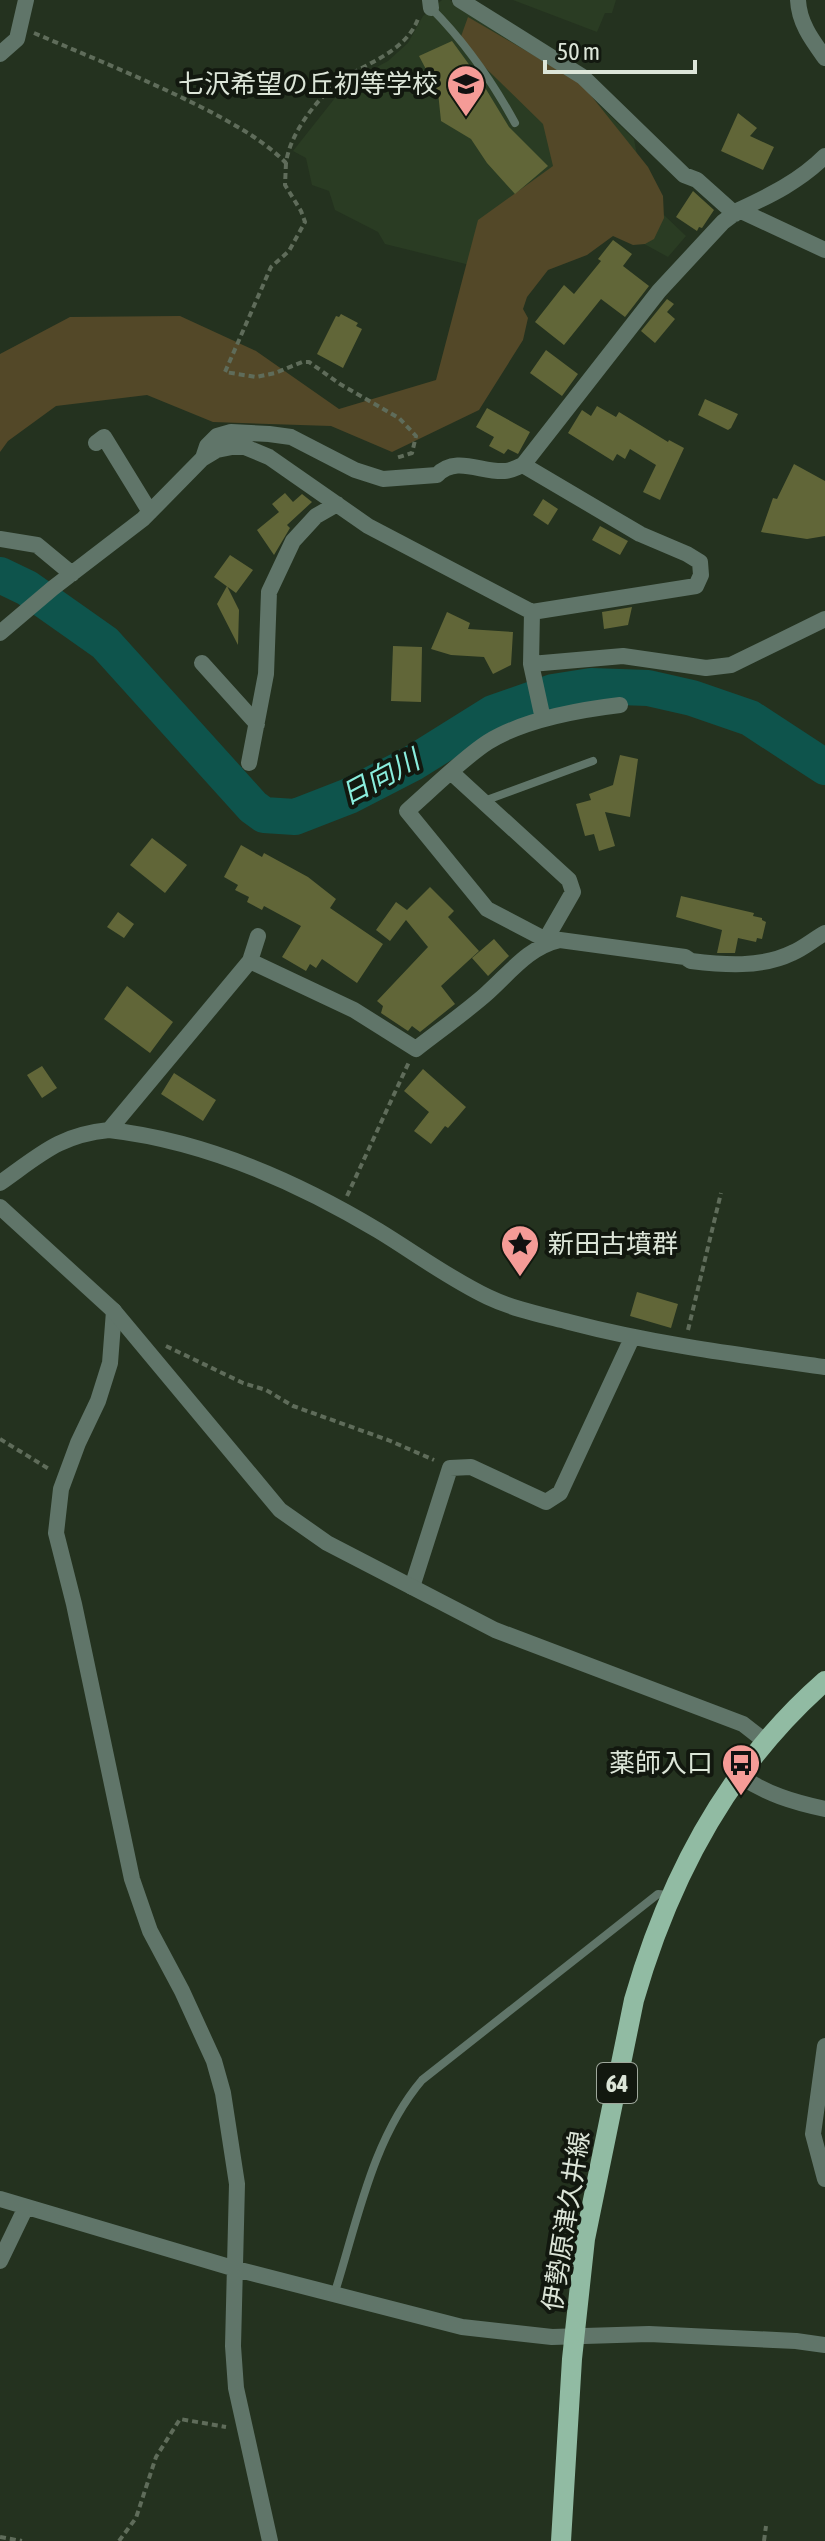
<svg xmlns="http://www.w3.org/2000/svg" width="825" height="2541" viewBox="0 0 825 2541" font-family="'Asap Condensed','Noto Sans JP',sans-serif">
  <rect width="100%" height="100%" fill="#24321f"/>
  <path fill="#2a3c23" d="M 442,0 L 450,0 L 577,83 L 634,139 L 645,197 L 686,236 L 668,257 L 615,228 L 494,271 L 385,244 L 378,232 L 335,210 L 329,191 L 312,185 L 306,158 L 293,151 L 335,98 L 353,80 L 388,61 L 408,43 L 423,16 Z
    M 513,0 L 616,0 L 612,13 L 605,13 L 597,32 Z"/>
  <path fill="#534828" d="M 468,17 L 581,83 L 648,167 L 663,196 L 664,218 L 654,239 L 645,244 L 633,245 L 613,236 L 587,255 L 548,270 L 527,297 L 523,309 L 528,318 L 523,340 L 479,410 L 392,452 L 331,426 L 213,422 L 147,395 L 56,406 L 8,441 L 0,452 L 0,354 L 70,317 L 180,316 L 256,351 L 339,409 L 436,380 L 478,220 L 553,166 L 543,124 L 459,42 Z"/>
  <g fill="none" stroke-linecap="round" stroke-linejoin="round">
    <path stroke="#0e544c" stroke-width="36" d="M 0,575 L 27,588 L 105,643 L 253,807 L 264,815 L 295,817 L 349,796 L 413,763 L 493,713 L 553,692 L 591,686 L 648,688 L 692,698 L 750,718 L 825,767"/>
  </g>
  <path fill="#616638" d="M 452,41 L 481,81 L 509,127 L 548,166 L 515,194 L 487,163 L 471,139 L 441,121 L 438,92 L 419,56 Z
    M 738,113 L 757,128 L 750,136 L 774,147 L 763,170 L 721,151 Z
    M 693,191 L 714,210 L 702,228 L 699,227 L 697,231 L 676,217 Z
    M 613,240 L 632,254 L 623,266 L 649,286 L 625,317 L 601,299 L 564,345 L 535,322 L 564,285 L 574,294 L 601,261 L 598,259 Z
    M 667,299 L 674,304 L 667,312 L 675,319 L 655,343 L 641,331 Z
    M 341,314 L 358,323 L 356,326 L 362,329 L 343,368 L 317,354 L 336,316 L 339,317 Z
    M 546,350 L 578,374 L 562,396 L 530,373 Z
    M 705,399 L 738,414 L 731,428 L 728,430 L 698,415 Z
    M 597,406 L 616,417 L 619,412 L 668,442 L 669,440 L 684,448 L 660,500 L 643,492 L 656,465 L 630,449 L 625,459 L 617,454 L 613,461 L 568,433 L 582,410 L 591,416 Z
    M 487,408 L 530,432 L 518,454 L 508,449 L 504,454 L 489,446 L 494,437 L 476,427 Z
    M 794,464 L 825,481 L 825,536 L 807,539 L 761,532 L 773,498 L 777,499 Z
    M 285,493 L 293,502 L 302,494 L 312,502 L 287,525 L 290,528 L 274,555 L 257,530 L 279,512 L 272,504 Z
    M 543,499 L 558,509 L 548,525 L 533,515 Z
    M 600,526 L 628,541 L 620,555 L 592,540 Z
    M 230,555 L 253,570 L 236,593 L 214,577 Z
    M 227,586 L 239,610 L 238,645 L 217,604 Z
    M 632,607 L 628,625 L 604,629 L 602,612 Z
    M 447,612 L 470,623 L 468,629 L 513,632 L 511,665 L 493,674 L 484,657 L 451,655 L 431,649 Z
    M 393,646 L 422,647 L 421,702 L 391,701 Z
    M 620,755 L 638,759 L 630,817 L 605,812 L 615,846 L 599,851 L 594,834 L 585,836 L 576,804 L 591,800 L 589,794 L 613,785 Z
    M 152,838 L 187,865 L 165,893 L 130,865 Z
    M 241,845 L 262,857 L 264,853 L 308,877 L 336,899 L 330,908 L 383,944 L 357,983 L 322,959 L 316,968 L 310,964 L 306,971 L 282,957 L 301,926 L 264,906 L 262,910 L 247,902 L 249,897 L 235,890 L 238,885 L 224,877 Z
    M 430,887 L 454,911 L 448,917 L 479,951 L 441,986 L 455,1004 L 420,1032 L 412,1026 L 408,1031 L 381,1013 L 383,1006 L 377,1001 L 428,947 L 406,920 L 390,941 L 376,930 L 396,902 L 407,910 Z
    M 681,896 L 754,913 L 753,916 L 762,918 L 762,920 L 766,922 L 762,939 L 757,938 L 756,942 L 738,938 L 735,953 L 717,953 L 722,930 L 676,917 Z
    M 118,912 L 134,924 L 124,938 L 107,927 Z
    M 494,939 L 509,956 L 488,976 L 472,958 Z
    M 127,986 L 173,1022 L 150,1053 L 104,1019 Z
    M 42,1066 L 57,1088 L 42,1098 L 27,1075 Z
    M 423,1069 L 466,1107 L 448,1128 L 445,1126 L 431,1144 L 414,1131 L 429,1112 L 404,1091 Z
    M 174,1073 L 216,1100 L 203,1121 L 161,1094 Z
    M 637,1292 L 678,1304 L 671,1328 L 630,1316 Z"/>
  <g fill="none" stroke-linecap="round" stroke-linejoin="round">
    <path stroke="#5f6c5a" stroke-width="4" stroke-dasharray="6 4" stroke-linecap="butt" d="M 34,33 C 93,58 152,82 209,111 C 237,126 263,140 286,163 C 290,132 320,94 346,77 C 372,61 406,50 418,19
      M 286,163 L 285,185 L 301,211 L 305,222 L 289,251 L 271,267 L 225,372 L 256,377 L 275,373 L 302,362 L 309,362 L 340,384 L 399,418 L 416,436 L 412,453 L 396,458
      M 347,1196 L 409,1062
      M 688,1330 L 721,1193
      M 166,1346 L 243,1383 L 266,1390 L 293,1406 L 388,1440 L 434,1460
      M 0,1439 L 49,1469
      M 0,2537 L 22,2541
      M 119,2541 L 136,2518 L 156,2457 L 180,2419 L 226,2427
      M 764,2541 L 766,2526"/>
    <path stroke="#607569" stroke-width="8" d="M 431,8 C 465,42 492,81 515,123
      M 484,801 L 593,761
      M 334,2295 C 357,2223 372,2139 422,2080 L 658,1894 L 669,1895"/>
    <path stroke="#607569" stroke-width="16" d="M 430,0 L 431,8
      M 460,0 L 583,77 L 684,175 L 697,180 L 735,214
      M 798,0 C 799,23 812,40 825,58
      M 0,54 L 17,39 L 26,0
      M 739,210 C 771,195 800,181 825,156
      M 96,443 L 104,437 L 150,512
      M 203,458 L 207,446 L 217,436 L 231,432 L 269,434 L 291,437 L 355,470 L 383,479 L 437,475 C 456,455 482,473 505,471 C 511,471 517,467 523,465
      M 0,539 L 37,545 L 72,574
      M 532,612 L 531,664 L 543,719
      M 0,633 L 53,588 L 143,519 L 202,459 L 217,450 L 232,447 L 245,447 L 269,457 L 368,526 L 532,612 L 696,586 L 701,575 L 700,562 L 687,554 L 640,534 L 523,465 L 659,291 L 723,222 L 739,210 L 825,250
      M 202,663 L 257,724
      M 531,664 L 623,656 L 706,668 L 731,665 L 825,619
      M 249,763 L 266,674 L 269,592 L 293,541 L 316,516 L 337,504
      M 452,773 L 569,880 L 573,892 L 546,939
      M 550,942 L 487,909 L 407,811 C 430,791 463,758 488,742 C 525,719 578,710 620,705
      M 250,961 L 258,936
      M 109,1130 C 205,1141 296,1181 379,1231 C 415,1253 450,1279 488,1297 C 513,1309 542,1315 569,1322 C 653,1344 738,1355 825,1367
      M 0,1183 C 40,1155 59,1135 109,1130 L 250,961 L 354,1010 L 416,1049 C 439,1031 463,1014 485,995 C 509,974 528,947 560,940 L 685,957 L 691,961 C 724,965 761,968 792,953 C 804,948 814,939 825,933
      M 114,1311 L 110,1363 L 98,1401 L 78,1443 L 61,1489 L 56,1533 L 74,1604 L 132,1879 L 150,1931 L 182,1991 L 214,2061 L 223,2093 L 237,2184 L 233,2346 L 236,2388 L 270,2541
      M 412,1587 L 450,1468 L 471,1467 L 546,1502 L 560,1493 L 632,1338
      M 739,1775 C 766,1794 793,1802 825,1809
      M 825,2046 L 813,2134 L 825,2179
      M 0,2199 L 236,2269 L 462,2327 L 552,2337 L 649,2334 L 796,2341 L 825,2345
      M 0,2261 L 26,2207"/>
    <path stroke="#607569" stroke-width="16" d="M 0,1207 L 114,1311 L 280,1510 L 327,1543 L 495,1630 L 743,1724 L 766,1742"/>
    <path stroke="#91bba3" stroke-width="20" d="M 561,2541 L 572,2359 L 585,2239 L 634,2000 C 669,1878 728,1766 825,1681"/>
  </g>
  <defs>
    <symbol id="school-pin" viewBox="-11 -11 22 30"><path d="M0 17L-7.5 6A9.5 9.5 0 1 1 7.5 6Z" fill="#f59b97" stroke="#12180f"/><path d="M0-5L7-2L0 1L-7-2ZM-4 1L0 2.5L4 1V4Q0 6-4 4Z" fill="#111"/></symbol>
    <symbol id="sight-pin" viewBox="-11 -11 22 30"><path d="M0 17L-7.5 6A9.5 9.5 0 1 1 7.5 6Z" fill="#f59b97" stroke="#12180f"/><path d="M0-6L1.8-2.2L6-1.7L2.9 1.2L3.7 5.4L0 3.3L-3.7 5.4L-2.9 1.2L-6-1.7L-1.8-2.2Z" fill="#111"/></symbol>
    <symbol id="bus-pin" viewBox="-11 -11 22 30"><path d="M0 17L-7.5 6A9.5 9.5 0 1 1 7.5 6Z" fill="#f59b97" stroke="#12180f"/><path d="M-5-6H5V4H4V6H2V4H-2V6H-4V4H-5ZM-3.5-4V0h7V-4ZM-3.5 1.2v1.5H-2V1.2ZM2 1.2v1.5H3.5V1.2Z" fill="#111"/></symbol>
  </defs>
  <g fill-rule="evenodd">
    <use href="#school-pin" x="444" y="62" width="44" height="60"/>
    <use href="#sight-pin" x="498" y="1222" width="44" height="60"/>
    <use href="#bus-pin" x="719" y="1741" width="44" height="60"/>
  </g>
  <g text-anchor="middle" dominant-baseline="central" stroke-width="8" stroke-linejoin="round" paint-order="stroke">
    <rect fill="#12180f" stroke="#9fa89c" stroke-width="2" x="597" y="2063" width="40" height="40" rx="6"/>
    <g font-size="24" font-weight="bold" fill="#dce5d8">
      <text x="617" y="2083">64</text>
    </g>
    <g font-size="26" fill="#dce5d8" stroke="#12180f" text-anchor="end">
      <text x="438" y="84">七沢希望の丘初等学校</text>
      <text x="548" y="1244" text-anchor="start">新田古墳群</text>
      <text x="713" y="1763">薬師入口</text>
    </g>
    <g font-size="26" fill="#dce5d8" stroke="#12180f">
      <text transform="translate(566 2221) rotate(-81)">伊勢原津久井線</text>
    </g>
    <g font-size="28" font-style="italic" fill="#8aeddd" stroke="#12180f">
      <text transform="translate(380 777) rotate(-28)">日向川</text>
    </g>
  </g>
  <path d="M545 60v12h150v-12" fill="none" stroke="#dce5d8" stroke-width="4"/>
  <text x="557" y="60" font-size="24" fill="#dce5d8" stroke="#12180f" stroke-width="6" paint-order="stroke">50 m</text>
</svg>
